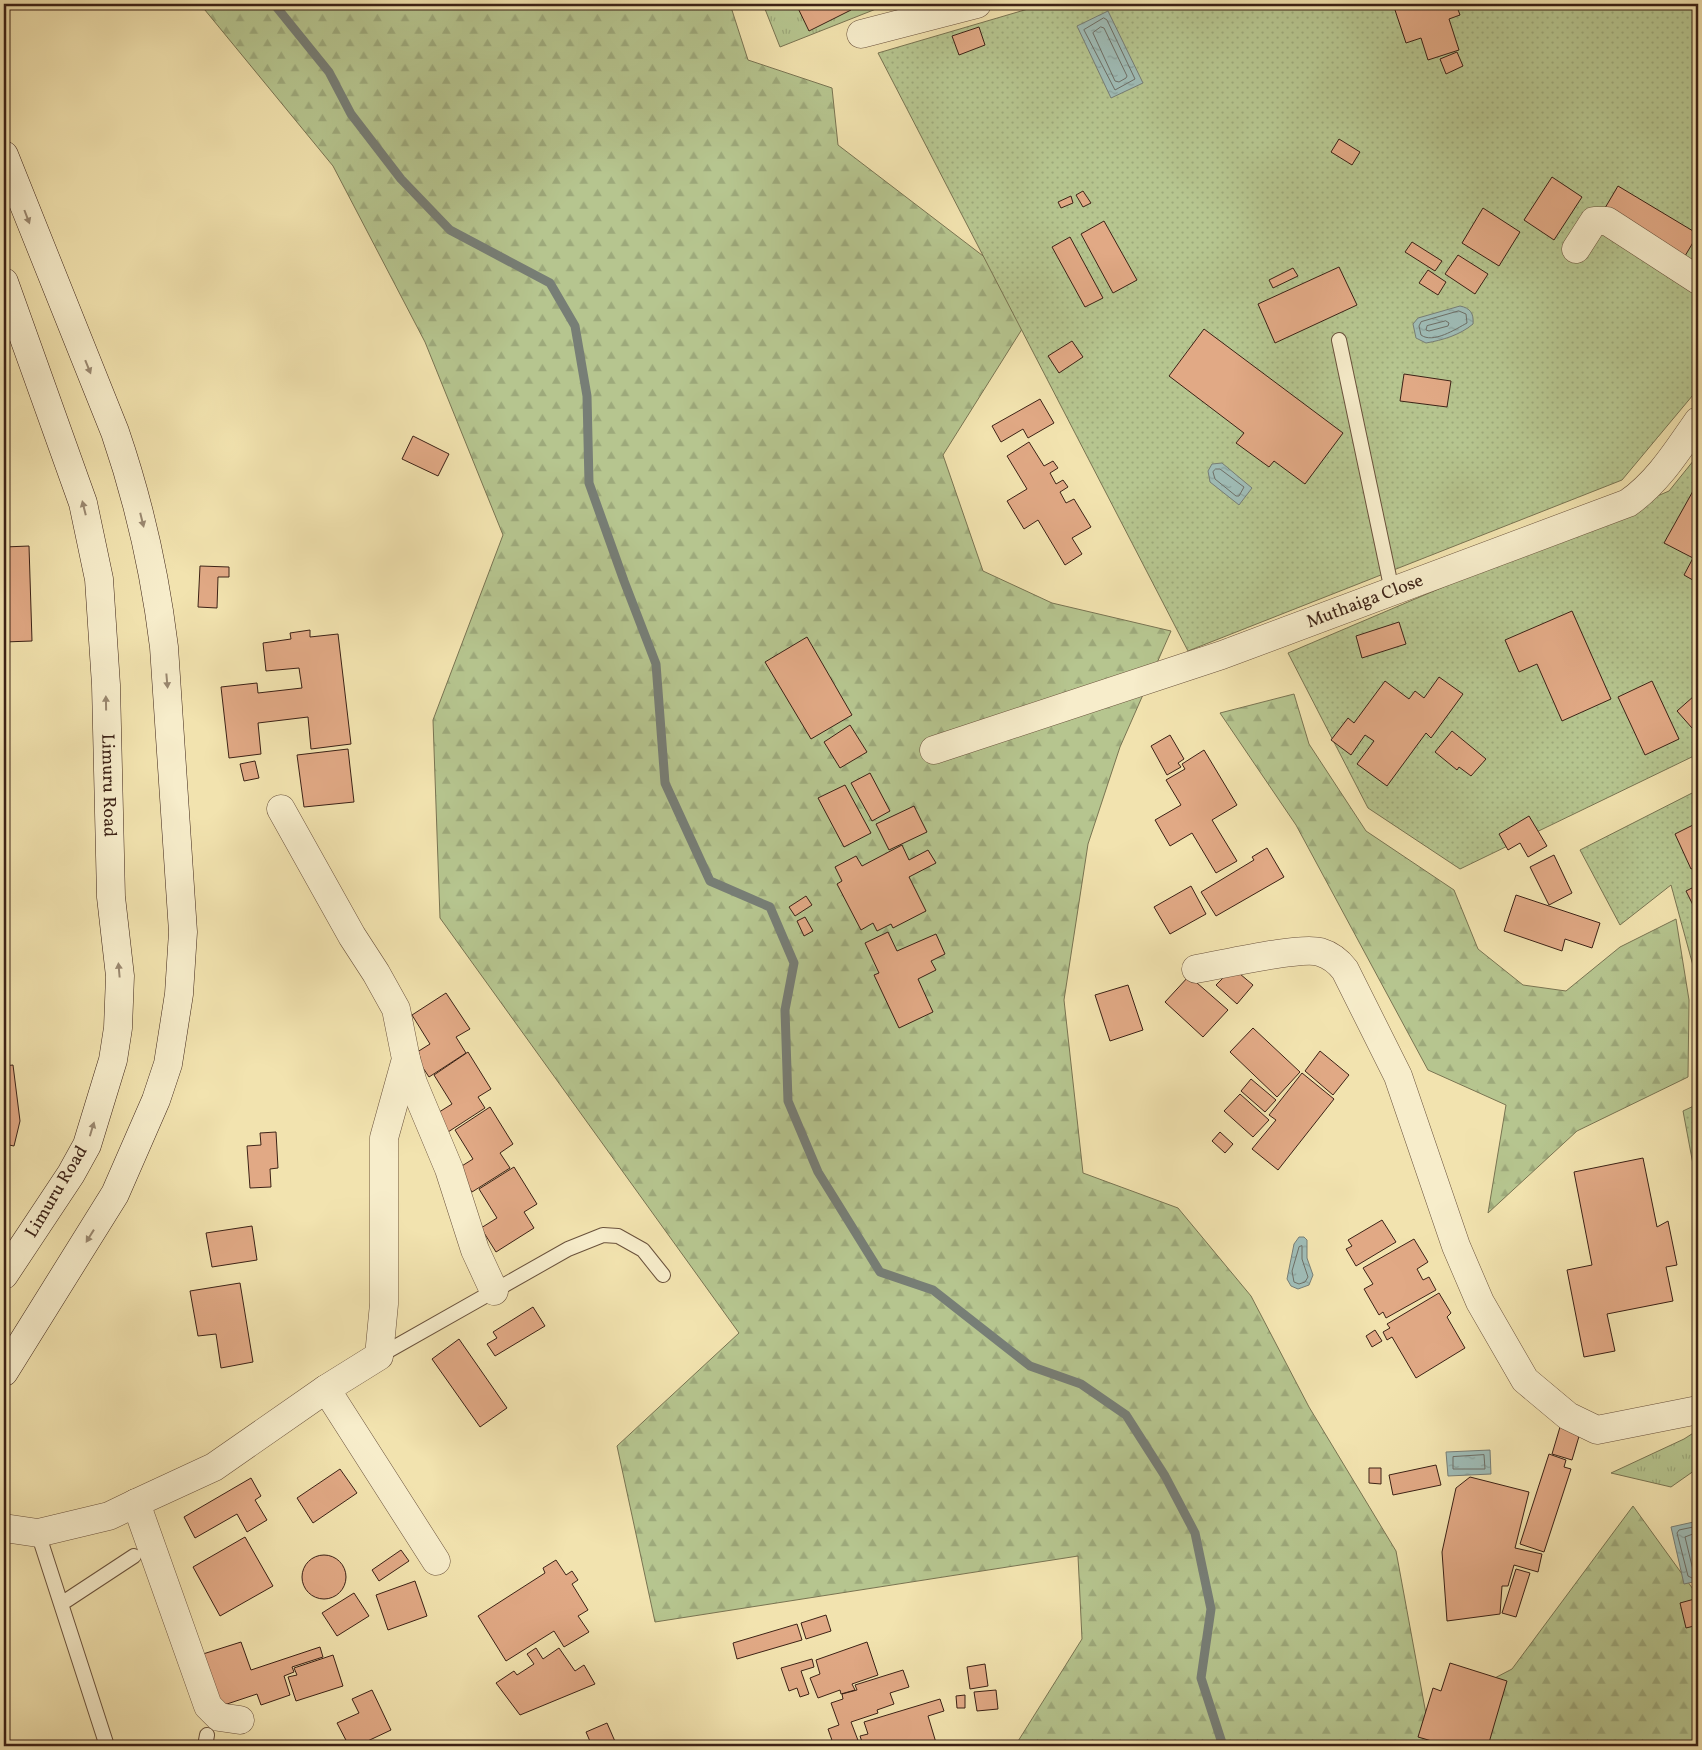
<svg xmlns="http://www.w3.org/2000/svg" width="1702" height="1750" viewBox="0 0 1702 1750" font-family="Vollkorn,serif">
  <defs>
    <pattern id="grass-tufts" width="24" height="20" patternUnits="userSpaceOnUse" patternTransform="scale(1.25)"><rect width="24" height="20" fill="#b6c58f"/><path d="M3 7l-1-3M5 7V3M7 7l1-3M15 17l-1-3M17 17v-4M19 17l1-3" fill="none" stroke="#9da97b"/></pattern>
    <pattern id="forest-firs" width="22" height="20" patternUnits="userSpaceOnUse" patternTransform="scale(1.25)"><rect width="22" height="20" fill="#b6c58f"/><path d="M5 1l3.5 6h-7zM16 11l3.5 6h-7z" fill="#9da97b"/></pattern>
    <pattern id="garden-dots" width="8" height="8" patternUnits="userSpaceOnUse" patternTransform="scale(1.25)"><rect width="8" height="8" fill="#b6c58f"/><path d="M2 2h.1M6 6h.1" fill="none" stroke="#9da97b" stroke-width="1.8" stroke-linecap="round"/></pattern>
    <pattern id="water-ripples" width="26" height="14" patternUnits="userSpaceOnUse" patternTransform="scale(1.25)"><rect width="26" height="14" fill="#9fbcb6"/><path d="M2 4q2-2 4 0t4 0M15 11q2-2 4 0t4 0" fill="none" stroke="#8aa19c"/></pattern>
  </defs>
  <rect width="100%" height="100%" fill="#f2e3af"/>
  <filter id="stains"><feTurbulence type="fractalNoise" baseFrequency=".004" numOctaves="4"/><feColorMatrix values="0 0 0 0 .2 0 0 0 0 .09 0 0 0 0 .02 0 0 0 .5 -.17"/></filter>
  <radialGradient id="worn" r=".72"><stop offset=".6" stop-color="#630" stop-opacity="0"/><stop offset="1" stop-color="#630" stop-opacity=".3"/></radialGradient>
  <path fill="url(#grass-tufts)" stroke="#797452" d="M 763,4 L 895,4 L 876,9 L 780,47 Z
    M 1698,1430 L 1698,1468 L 1671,1487 L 1611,1473 L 1684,1439 Z"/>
  <path fill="url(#forest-firs)" stroke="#797452" d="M 200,4 L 730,4 L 748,60 L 832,88 L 838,145 L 991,262 L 1029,318 L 943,455 L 983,571 L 1052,603 L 1171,631 L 1120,747 L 1088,844 L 1064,1000 L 1083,1173 L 1178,1208 L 1251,1296 L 1309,1407 L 1396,1551 L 1426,1714 L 1512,1669 L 1633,1506 L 1698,1596 L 1698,1746 L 1015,1746 L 1082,1639 L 1078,1556 L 655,1622 L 617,1446 L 739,1333 L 440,918 L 433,720 L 503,535 L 425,342 L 333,166 Z
    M 1294,694 L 1309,744 L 1366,831 L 1454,890 L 1478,949 L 1523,985 L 1566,991 L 1620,947 L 1676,919 L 1689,1000 L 1688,1077 L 1577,1131 L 1488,1213 L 1506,1105 L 1428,1070 L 1296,825 L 1220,713 Z"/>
  <path fill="url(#garden-dots)" stroke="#797452" d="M 1045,4 L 1698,4 L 1698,389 L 1622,480 L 1188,651 L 878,53 Z
    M 1698,455 L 1698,754 L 1460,869 L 1368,808 L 1288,653 L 1669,491 Z
    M 1698,790 L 1698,984 L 1671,885 L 1620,925 L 1580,850 Z
    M 1698,1104 L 1698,1191 L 1683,1111 Z"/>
  <path fill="url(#water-ripples)" stroke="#777e76" d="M 1108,11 L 1143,83 L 1111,98 L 1077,26 Z
    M 1460,306 C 1470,308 1474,313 1473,324 C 1460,335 1443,340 1426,343 L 1416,338 L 1413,324 L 1418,318 Z
    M 1222,463 L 1252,488 L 1239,505 L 1210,482 L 1208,471 L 1212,464 Z
    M 1299,1237 L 1304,1237 L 1307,1240 L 1307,1258 L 1313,1275 L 1309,1285 L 1298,1289 L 1291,1286 L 1287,1279 L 1294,1244 Z
    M 1490,1450 L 1491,1474 L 1448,1476 L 1446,1452 Z
    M 1698,1521 L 1698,1587 L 1695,1587 L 1693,1582 L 1684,1584 L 1671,1527 Z"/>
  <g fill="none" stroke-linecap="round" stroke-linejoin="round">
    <path stroke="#6e6f66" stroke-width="1" d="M 1104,18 L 1107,20 L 1135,79 L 1115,90 L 1084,30 Z
      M 1101,27 L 1104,28 L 1127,76 L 1126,78 L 1119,82 L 1115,81 L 1093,33 Z
      M 1459,311 L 1466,314 L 1467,323 C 1456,329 1433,344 1421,335 L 1419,326 L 1421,322 Z
      M 1446,321 L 1449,323 L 1448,326 L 1429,331 L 1426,330 L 1427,326 Z
      M 1216,469 L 1220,469 L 1244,487 L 1239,496 L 1236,496 L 1215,479 L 1213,472 Z
      M 1302,1246 L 1302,1259 L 1308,1277 L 1305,1282 L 1299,1284 L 1294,1282 L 1292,1271 L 1299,1247 Z
      M 1484,1455 L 1485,1469 L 1453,1469 L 1453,1457 Z
      M 1698,1526 L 1679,1530 L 1677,1533 L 1688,1576 L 1698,1581
      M 1698,1532 L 1685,1537 L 1693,1570 L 1698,1573"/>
    <path stroke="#777e76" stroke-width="9" d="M 274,4 L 329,72 L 351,114 L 401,179 L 450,230 L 550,283 L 575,326 L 587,396 L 589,483 L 624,581 L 656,664 L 665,783 L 710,881 L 770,907 L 794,963 L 785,1010 L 788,1101 L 818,1172 L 880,1272 L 933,1290 L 1030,1366 L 1081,1384 L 1126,1415 L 1165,1476 L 1195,1533 L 1211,1609 L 1201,1678 L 1223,1746"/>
  </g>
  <path fill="#e1a985" stroke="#3c2216" d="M 796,4 L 848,4 L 851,10 L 809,31 Z
    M 1393,4 L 1456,4 L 1460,15 L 1449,19 L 1459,50 L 1428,60 L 1421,38 L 1406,43 Z
    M 979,27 L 985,45 L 959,55 L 952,36 Z
    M 1457,52 L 1463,66 L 1446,74 L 1440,59 Z
    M 1339,139 L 1360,152 L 1352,165 L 1331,152 Z
    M 1552,177 L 1582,197 L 1554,240 L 1524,220 Z
    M 1618,186 L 1698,234 L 1685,256 L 1605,208 Z
    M 1083,191 L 1091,203 L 1083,207 L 1076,195 Z
    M 1071,196 L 1073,203 L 1061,208 L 1058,202 Z
    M 1483,208 L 1520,232 L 1499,266 L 1462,243 Z
    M 1104,221 L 1137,280 L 1113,293 L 1081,234 Z
    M 1070,237 L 1103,298 L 1085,307 L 1052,247 Z
    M 1412,242 L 1442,261 L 1435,271 L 1405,252 Z
    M 1458,255 L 1488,274 L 1475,294 L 1445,274 Z
    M 1339,267 L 1357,305 L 1275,343 L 1258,304 Z
    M 1293,268 L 1298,276 L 1273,288 L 1269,280 Z
    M 1428,270 L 1446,282 L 1438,295 L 1419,283 Z
    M 1204,329 L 1343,433 L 1305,484 L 1274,461 L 1269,467 L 1236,443 L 1244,433 L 1169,376 Z
    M 1072,341 L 1083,357 L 1059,373 L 1048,356 Z
    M 1404,374 L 1451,381 L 1447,407 L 1400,401 Z
    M 1040,399 L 1054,423 L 1028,438 L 1023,429 L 1001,442 L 992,426 Z
    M 413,436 L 449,454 L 438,476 L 402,459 Z
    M 1029,442 L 1044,466 L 1053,461 L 1058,468 L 1050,473 L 1056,484 L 1063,480 L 1068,487 L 1060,492 L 1066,503 L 1074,499 L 1091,527 L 1072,538 L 1082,554 L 1065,565 L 1038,520 L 1024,529 L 1007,501 L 1027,489 L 1007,456 Z
    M 1693,491 L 1698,493 L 1698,583 L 1684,575 L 1693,558 L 1664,543 Z
    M 29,546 L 32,641 L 4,642 L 4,547 Z
    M 200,566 L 229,567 L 229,577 L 218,577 L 217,608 L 198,607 Z
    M 1572,611 L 1611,699 L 1562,721 L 1537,664 L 1519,672 L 1505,640 Z
    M 1399,622 L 1406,644 L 1362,658 L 1356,636 Z
    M 310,630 L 310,637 L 338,634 L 351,744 L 311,749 L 308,717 L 258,723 L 261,754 L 229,758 L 221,687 L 257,683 L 258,693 L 302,688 L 299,668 L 266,671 L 263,643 L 291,639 L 290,633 Z
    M 807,637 L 852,715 L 811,739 L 765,662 Z
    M 1439,677 L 1463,694 L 1431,738 L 1426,733 L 1387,786 L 1357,764 L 1374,741 L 1365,735 L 1351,755 L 1331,740 L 1348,718 L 1354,723 L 1385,681 L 1409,699 L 1415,691 L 1424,698 Z
    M 1652,681 L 1679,739 L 1645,755 L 1618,697 Z
    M 1694,696 L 1698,701 L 1698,723 L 1692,728 L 1677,711 Z
    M 850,725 L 867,752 L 840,768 L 824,742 Z
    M 1452,731 L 1486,759 L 1471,776 L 1459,767 L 1457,770 L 1435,752 Z
    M 1170,735 L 1184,759 L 1178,763 L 1181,767 L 1167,775 L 1151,746 Z
    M 348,749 L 354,802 L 304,807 L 297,755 Z
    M 1204,750 L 1237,805 L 1212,820 L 1237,861 L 1216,873 L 1192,833 L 1170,846 L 1155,820 L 1181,805 L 1166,780 L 1185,769 L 1182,764 Z
    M 255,761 L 259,778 L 244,781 L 240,764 Z
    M 870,773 L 890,811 L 872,821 L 851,783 Z
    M 845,785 L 871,833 L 844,847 L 818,798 Z
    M 914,806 L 927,832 L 889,850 L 876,824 Z
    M 1529,816 L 1547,846 L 1528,857 L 1520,843 L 1508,850 L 1499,834 Z
    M 1693,825 L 1698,836 L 1698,866 L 1691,869 L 1675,834 Z
    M 902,845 L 909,860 L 928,850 L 936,863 L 909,877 L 926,911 L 893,928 L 891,924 L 877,931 L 873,923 L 861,930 L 837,884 L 842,881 L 835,867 L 856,856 L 862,866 Z
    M 1267,848 L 1284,877 L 1216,916 L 1201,892 L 1254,860 L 1252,857 Z
    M 1554,855 L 1572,893 L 1549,905 L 1530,867 Z
    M 1698,885 L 1698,915 L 1686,891 Z
    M 1191,886 L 1206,914 L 1170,934 L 1154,907 Z
    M 1516,895 L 1600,923 L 1592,948 L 1565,939 L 1562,951 L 1504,931 Z
    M 806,896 L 812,905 L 795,916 L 789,907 Z
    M 805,917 L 813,931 L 804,936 L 797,921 Z
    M 888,932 L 897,951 L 936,934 L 945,954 L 931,961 L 936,970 L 918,979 L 933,1012 L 899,1028 L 874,975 L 879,973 L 865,943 Z
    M 1233,968 L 1253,985 L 1237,1004 L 1216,985 Z
    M 1189,976 L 1228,1010 L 1203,1037 L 1165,1002 Z
    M 4,978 L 5,978 L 4,1042 Z
    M 1128,985 L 1143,1030 L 1110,1041 L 1095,995 Z
    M 446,993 L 470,1029 L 456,1037 L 466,1053 L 429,1077 L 414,1054 L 430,1044 L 412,1015 Z
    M 1253,1028 L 1300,1072 L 1277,1097 L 1230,1052 Z
    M 1320,1051 L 1349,1075 L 1333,1095 L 1305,1071 Z
    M 468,1052 L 491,1089 L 478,1097 L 485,1108 L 448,1132 L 436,1114 L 452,1104 L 434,1075 Z
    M 13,1065 L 20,1121 L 14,1146 L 4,1144 L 4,1066 Z
    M 1302,1073 L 1334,1099 L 1278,1170 L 1252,1149 L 1276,1120 L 1269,1115 Z
    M 1251,1079 L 1276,1100 L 1265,1112 L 1241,1091 Z
    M 1240,1094 L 1269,1120 L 1253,1137 L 1224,1111 Z
    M 490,1107 L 513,1144 L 500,1153 L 510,1168 L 472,1192 L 457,1169 L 473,1159 L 455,1130 Z
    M 276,1132 L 278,1168 L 270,1169 L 271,1187 L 250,1188 L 247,1146 L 261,1145 L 260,1133 Z
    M 1220,1132 L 1233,1144 L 1225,1153 L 1212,1141 Z
    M 1643,1158 L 1657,1227 L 1668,1221 L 1677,1265 L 1666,1267 L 1673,1301 L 1607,1314 L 1615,1351 L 1584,1357 L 1567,1270 L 1592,1265 L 1574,1172 Z
    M 514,1167 L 537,1204 L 524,1212 L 534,1228 L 496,1252 L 481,1228 L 497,1218 L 479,1189 Z
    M 1382,1220 L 1396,1242 L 1356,1266 L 1346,1249 L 1352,1246 L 1348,1240 Z
    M 252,1226 L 257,1260 L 212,1267 L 206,1233 Z
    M 1414,1239 L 1428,1262 L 1417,1269 L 1423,1280 L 1429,1277 L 1436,1290 L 1386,1318 L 1383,1312 L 1379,1315 L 1364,1289 L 1373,1284 L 1363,1268 Z
    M 240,1283 L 253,1362 L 221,1368 L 216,1334 L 198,1336 L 190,1291 Z
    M 1439,1293 L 1451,1313 L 1447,1317 L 1465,1348 L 1416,1378 L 1392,1337 L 1387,1340 L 1383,1332 L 1390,1328 L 1387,1324 Z
    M 533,1307 L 545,1326 L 495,1356 L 487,1344 L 497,1338 L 493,1332 Z
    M 1375,1330 L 1382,1341 L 1372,1347 L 1366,1336 Z
    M 459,1339 L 507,1408 L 480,1427 L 432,1359 Z
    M 1560,1427 L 1580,1433 L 1572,1460 L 1552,1454 Z
    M 1549,1454 L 1566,1460 L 1564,1467 L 1571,1469 L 1544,1552 L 1520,1544 Z
    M 1436,1465 L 1441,1485 L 1393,1495 L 1389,1475 Z
    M 1369,1468 L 1381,1468 L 1381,1484 L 1369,1483 Z
    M 340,1469 L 357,1493 L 313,1523 L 297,1498 Z
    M 1470,1477 L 1529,1492 L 1515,1548 L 1542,1554 L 1538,1572 L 1514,1565 L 1508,1586 L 1502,1586 L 1500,1614 L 1447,1621 L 1442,1552 L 1456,1488 Z
    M 251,1478 L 261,1496 L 255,1500 L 267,1520 L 247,1532 L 237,1514 L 195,1538 L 184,1517 Z
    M 245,1537 L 273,1586 L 220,1616 L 193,1567 Z
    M 401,1550 L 409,1561 L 379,1581 L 372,1570 Z
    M302 1577a22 22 0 1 1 44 0a22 22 0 1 1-44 0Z
    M 556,1560 L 566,1575 L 572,1571 L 578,1580 L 572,1584 L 588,1610 L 578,1616 L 589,1632 L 564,1647 L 554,1631 L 506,1661 L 478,1616 L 545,1573 L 543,1568 Z
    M 1516,1569 L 1530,1573 L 1516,1617 L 1502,1613 Z
    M 415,1581 L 427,1616 L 388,1630 L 376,1595 Z
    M 354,1593 L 369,1616 L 337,1636 L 322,1613 Z
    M 1698,1598 L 1698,1625 L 1686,1628 L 1680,1603 Z
    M 826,1615 L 831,1631 L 806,1639 L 801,1623 Z
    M 797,1624 L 802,1640 L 737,1659 L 733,1643 Z
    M 241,1642 L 251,1670 L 320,1647 L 323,1657 L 292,1667 L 294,1672 L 284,1676 L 290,1695 L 261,1705 L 257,1694 L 221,1706 L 203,1654 Z
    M 867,1642 L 878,1675 L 852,1684 L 855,1690 L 841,1694 L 840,1690 L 818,1698 L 810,1678 L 820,1674 L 816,1660 Z
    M 536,1648 L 543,1659 L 559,1648 L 575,1671 L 584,1665 L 595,1684 L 520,1715 L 496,1683 L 514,1671 L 517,1675 L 534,1664 L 527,1654 Z
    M 333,1655 L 343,1686 L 296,1701 L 288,1677 L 297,1675 L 294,1668 Z
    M 812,1659 L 814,1667 L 801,1671 L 809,1694 L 800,1697 L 797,1688 L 789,1691 L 781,1668 Z
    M 1450,1663 L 1507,1681 L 1488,1746 L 1449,1746 L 1418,1737 L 1433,1688 L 1441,1691 Z
    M 985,1664 L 988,1686 L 970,1689 L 967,1667 Z
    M 903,1670 L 909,1687 L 890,1693 L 894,1704 L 877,1710 L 878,1713 L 851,1722 L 859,1743 L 848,1746 L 834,1746 L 828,1729 L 839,1725 L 831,1703 L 843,1699 L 842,1694 L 857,1690 L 855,1685 Z
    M 372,1690 L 391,1730 L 357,1746 L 349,1746 L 337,1723 L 359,1713 L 352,1699 Z
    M 996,1690 L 998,1709 L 977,1711 L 974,1692 Z
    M 965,1695 L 965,1708 L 957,1708 L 956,1696 Z
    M 940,1699 L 944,1711 L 928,1716 L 937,1746 L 857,1746 L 863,1745 L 860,1736 L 868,1734 L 864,1722 Z
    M 607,1723 L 617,1746 L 592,1746 L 586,1732 Z"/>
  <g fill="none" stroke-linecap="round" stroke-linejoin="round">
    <defs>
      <path id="service" d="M 1339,340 L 1392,591
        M 379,1356 L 568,1249 L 603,1235 L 618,1236 L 643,1250 L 663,1275
        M 38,1533 L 107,1746
        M 61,1604 L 134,1556
        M 205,1746 L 207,1735"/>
      <g id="minor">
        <path d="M 861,34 L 977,4"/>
        <path d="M 1576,249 L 1594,221 L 1607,221 L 1698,280"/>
        <path id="s1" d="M 934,750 L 1222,655 L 1628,503 C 1658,482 1677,451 1698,421"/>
        <path d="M 1196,969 C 1221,965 1300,946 1320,952 C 1330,955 1339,962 1345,970 L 1398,1076 L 1456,1246 L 1480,1302 L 1525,1380 L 1568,1416 L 1597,1430 L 1698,1410"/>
        <path d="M 406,1059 L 413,1083 L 449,1169 L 475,1250 L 494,1291"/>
        <path d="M 326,1389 L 436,1561"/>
        <path d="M 136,1503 L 208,1706 L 219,1717 L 240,1720"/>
        <path d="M 4,1528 L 38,1533 L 109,1516 L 136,1503 L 214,1467 L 326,1389 L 379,1356 L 384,1304 L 384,1138 L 406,1059 L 396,1009 L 376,973 L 352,936 L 281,809"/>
      </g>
      <g id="secondary">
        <path d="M 4,155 L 115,432 C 139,502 155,573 164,647 L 183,932 L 179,994 L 168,1064 L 156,1100 L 115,1194 L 4,1372"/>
        <path id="s2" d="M 4,282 L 83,503 L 99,579 L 106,685 L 111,897 L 120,976 L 118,1028 L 113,1060 L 87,1145 L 71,1174 L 4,1275"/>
      </g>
    </defs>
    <use href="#service" stroke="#6a523c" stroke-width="16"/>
    <use href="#minor" stroke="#6a523c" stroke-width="29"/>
    <use href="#secondary" stroke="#3c2216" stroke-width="29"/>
    <use href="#service" stroke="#f7edcb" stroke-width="14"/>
    <use href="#minor" stroke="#f7edcb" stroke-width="28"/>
    <use href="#secondary" stroke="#f7edcb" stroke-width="28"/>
  </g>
  <defs><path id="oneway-solid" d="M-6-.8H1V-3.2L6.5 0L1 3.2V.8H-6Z" transform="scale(1.25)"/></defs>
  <g fill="#9a8870">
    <use href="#oneway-solid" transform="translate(27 217) rotate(69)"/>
    <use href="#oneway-solid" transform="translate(88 367) rotate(68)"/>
    <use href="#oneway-solid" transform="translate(84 508) rotate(-104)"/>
    <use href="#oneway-solid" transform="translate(142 520) rotate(76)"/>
    <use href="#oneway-solid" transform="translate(167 681) rotate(85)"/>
    <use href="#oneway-solid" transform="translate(106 703) rotate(-91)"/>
    <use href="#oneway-solid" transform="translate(119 970) rotate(-95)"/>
    <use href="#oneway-solid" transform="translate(92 1129) rotate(-73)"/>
    <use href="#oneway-solid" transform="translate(90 1236) rotate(122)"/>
  </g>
  <g text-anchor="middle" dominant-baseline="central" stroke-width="4" stroke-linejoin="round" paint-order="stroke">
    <g font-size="18" fill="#3c2216" stroke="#f7edcb">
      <text stroke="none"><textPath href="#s1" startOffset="456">Muthaiga Close</textPath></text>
      <text stroke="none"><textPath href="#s2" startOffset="519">Limuru Road</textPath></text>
      <text transform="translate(57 1192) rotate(-59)">Limuru Road</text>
    </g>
  </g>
  <rect width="1702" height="1750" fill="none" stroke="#f2e3af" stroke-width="20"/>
  <rect x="5" y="5" width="1692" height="1740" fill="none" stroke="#3c2216" stroke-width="2.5"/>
  <rect x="10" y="10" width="1682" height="1730" fill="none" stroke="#3c2216"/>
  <rect width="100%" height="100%" filter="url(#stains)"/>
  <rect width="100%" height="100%" fill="url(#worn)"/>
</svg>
